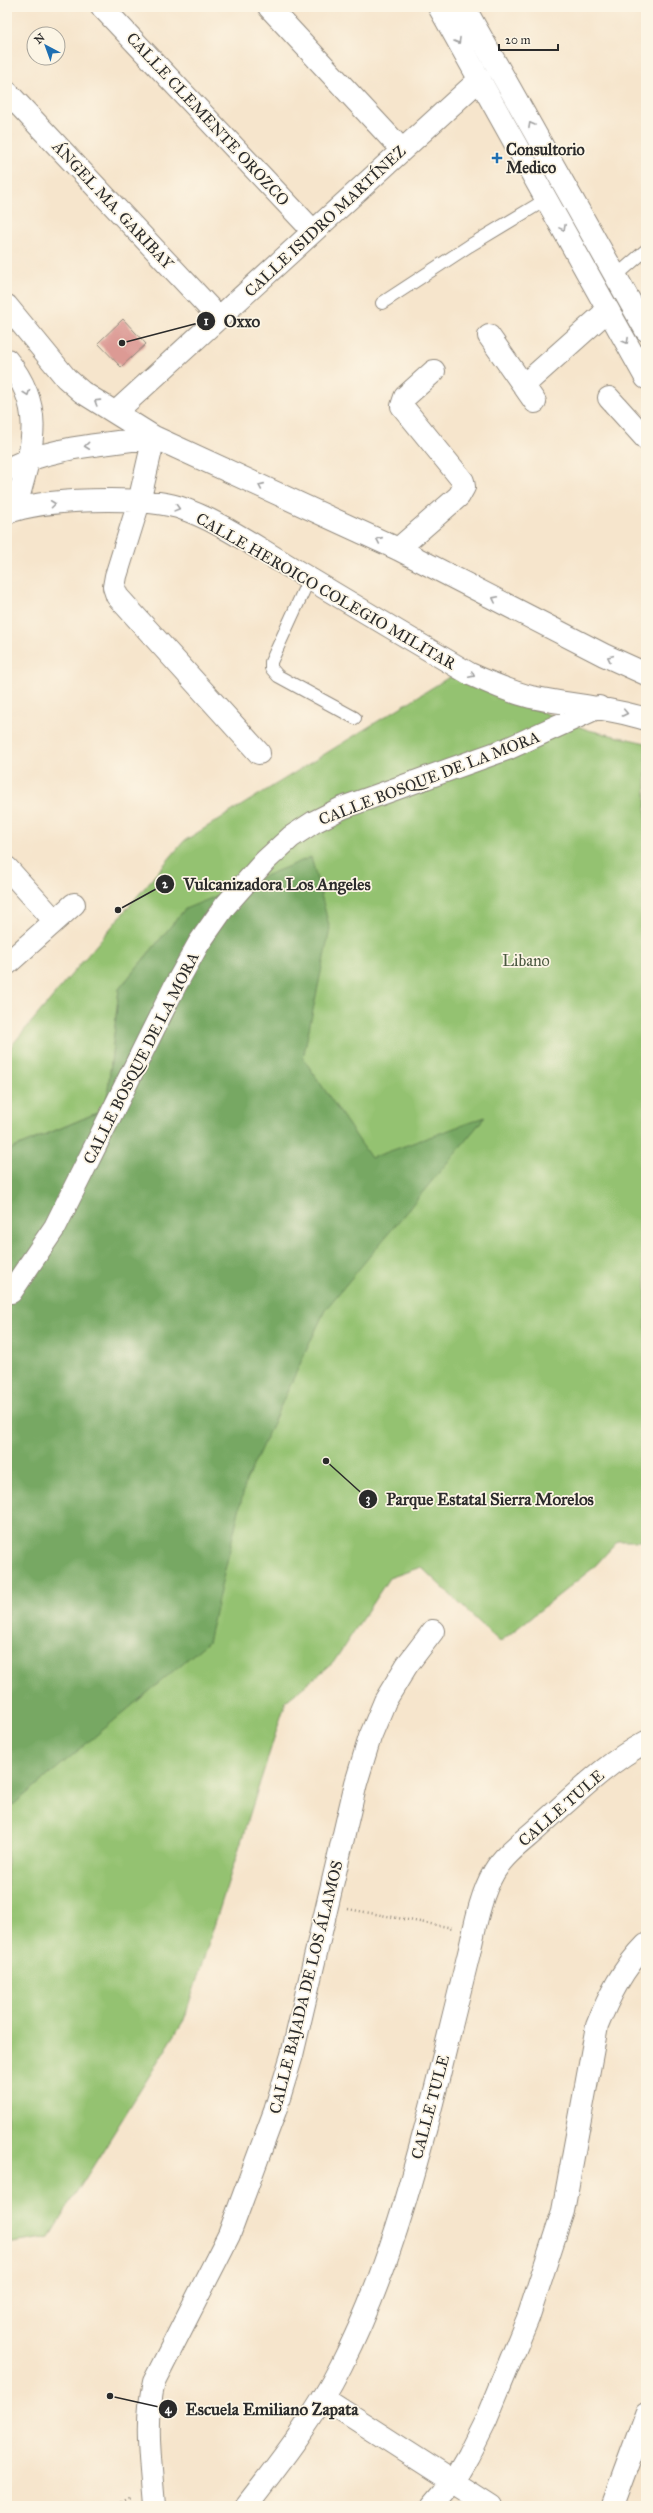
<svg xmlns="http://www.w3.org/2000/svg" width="653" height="2513" viewBox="0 0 653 2513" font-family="'IM FELL Great Primer',serif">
  <rect width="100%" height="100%" fill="#fcf5e5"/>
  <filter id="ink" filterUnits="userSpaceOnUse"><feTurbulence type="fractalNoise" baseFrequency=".025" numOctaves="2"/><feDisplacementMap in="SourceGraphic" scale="8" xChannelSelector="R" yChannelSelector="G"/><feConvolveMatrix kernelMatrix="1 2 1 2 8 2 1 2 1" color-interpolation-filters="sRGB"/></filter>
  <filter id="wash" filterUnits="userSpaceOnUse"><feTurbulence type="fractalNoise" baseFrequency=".012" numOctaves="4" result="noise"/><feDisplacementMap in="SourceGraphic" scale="16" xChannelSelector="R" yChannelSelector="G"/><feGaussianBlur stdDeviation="0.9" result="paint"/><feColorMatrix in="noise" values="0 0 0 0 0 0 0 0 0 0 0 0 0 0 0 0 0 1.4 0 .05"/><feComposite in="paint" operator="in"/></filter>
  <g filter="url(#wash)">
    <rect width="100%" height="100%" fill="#f6e5cc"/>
    <path fill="#94c271" stroke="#60764e" d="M 451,676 L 588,730 L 646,743 L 646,1541 L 618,1541 L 593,1568 L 500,1642 L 421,1567 L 389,1578 L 333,1663 L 286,1701 L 184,2020 L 49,2237 L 7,2244 L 7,1400 L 185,909 L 119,989 L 106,1109 L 7,1151 L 7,1051 L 184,841 Z"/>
    <path fill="#77a863" stroke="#516a47" d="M 311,857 L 330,929 L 303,1058 L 371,1158 L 485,1117 L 325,1310 L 246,1481 L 208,1642 L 7,1810 L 7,1151 L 106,1109 L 119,989 L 185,909 Z"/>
    <g id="blocks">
      <path fill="#dc9a94" d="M 123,319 L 146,344 L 121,367 L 98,343 Z"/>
    </g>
  </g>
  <g filter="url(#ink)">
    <use href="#blocks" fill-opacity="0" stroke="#90887c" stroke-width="1"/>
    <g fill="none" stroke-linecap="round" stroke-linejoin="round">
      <defs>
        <path id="lane" d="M 616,276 L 646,250
          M 382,303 L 469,246 L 547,199
          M 309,579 L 271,662 L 271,668 L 278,676 L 355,718"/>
        <path id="street" d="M 102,7 L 313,231
          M 269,7 L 402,150
          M 7,92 L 219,318
          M 7,306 L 66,378 L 82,392 L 154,437 L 398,549 L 604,655 L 646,674
          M 489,336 L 535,402
          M 7,360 C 49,412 30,452 15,510
          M 524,385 L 608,310
          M 609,398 L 646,439
          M 116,412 L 480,79
          M 154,437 L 139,502 L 116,576 L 114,587 L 117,596 L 259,753
          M 7,469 C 53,446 104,445 154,437
          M 7,513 C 41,498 142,496 178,507 C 218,520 254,546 290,567 C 350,603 410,639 470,674 C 490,683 510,692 531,697 C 569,705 608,707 646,719
          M 398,549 L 459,496 L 464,487 L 463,481 L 402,406 L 405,397 L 434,371
          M 7,868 L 54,920
          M 7,964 L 74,904
          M 11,1292 L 55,1227 L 175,986 L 199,943 L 225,906 L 265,861 L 291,837 L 314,822 L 342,808 L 507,749 L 599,707
          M 323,2398 L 491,2506
          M 154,2506 C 151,2464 144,2423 154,2382 L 229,2235 L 275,2111 L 292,2055 L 356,1783 L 370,1737 L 385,1701 L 407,1665 L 433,1631
          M 246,2506 C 281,2461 316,2416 341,2366 C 386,2278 412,2182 436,2087 C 447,2042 458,1998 469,1953 C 475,1927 480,1896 494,1872 C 505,1853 525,1840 541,1825 C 574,1796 606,1763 646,1742
          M 432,2506 L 454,2480 L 468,2456 L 486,2420 L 528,2318 L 563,2211 L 597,2026 C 609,1996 623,1968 646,1945
          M 612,2506 L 646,2414"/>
        <path id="highway" d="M 439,7 L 646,378
          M 464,7 L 646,330"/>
      </defs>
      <use href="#lane" stroke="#90887c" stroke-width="14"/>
      <use href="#street" stroke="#90887c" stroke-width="24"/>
      <use href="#highway" stroke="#90887c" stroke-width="24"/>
      <path stroke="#90887c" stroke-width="2.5" stroke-dasharray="1 3" stroke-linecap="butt" d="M 348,1909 L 453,1928
        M 114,2506 L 132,2498"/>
      <use href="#lane" stroke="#fff" stroke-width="12"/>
      <use href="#street" stroke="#fff" stroke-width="22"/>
      <use href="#highway" stroke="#fff" stroke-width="22"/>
    </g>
    <defs><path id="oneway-chevron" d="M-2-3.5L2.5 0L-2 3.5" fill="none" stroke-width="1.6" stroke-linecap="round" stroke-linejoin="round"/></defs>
    <g stroke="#a0a0a0">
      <use href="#oneway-chevron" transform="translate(458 41) rotate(60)"/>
      <use href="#oneway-chevron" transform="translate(531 125) rotate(-119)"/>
      <use href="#oneway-chevron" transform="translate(563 228) rotate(62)"/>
      <use href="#oneway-chevron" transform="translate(626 341) rotate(61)"/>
      <use href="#oneway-chevron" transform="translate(27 393) rotate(71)"/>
      <use href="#oneway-chevron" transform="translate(97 402) rotate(-148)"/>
      <use href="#oneway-chevron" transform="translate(87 446) rotate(174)"/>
      <use href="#oneway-chevron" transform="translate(261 486) rotate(-156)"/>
      <use href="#oneway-chevron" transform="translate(53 504) rotate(-7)"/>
      <use href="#oneway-chevron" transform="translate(177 508) rotate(15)"/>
      <use href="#oneway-chevron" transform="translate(379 540) rotate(-156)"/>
      <use href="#oneway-chevron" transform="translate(495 599) rotate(-153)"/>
      <use href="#oneway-chevron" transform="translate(610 658) rotate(-155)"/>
      <use href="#oneway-chevron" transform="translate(472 675) rotate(26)"/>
      <use href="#oneway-chevron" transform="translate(625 713) rotate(12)"/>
    </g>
  </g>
  <path fill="#1f6fb2" stroke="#fcf5e5" stroke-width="1.5" d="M495 152h4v4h4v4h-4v4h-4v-4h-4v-4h4z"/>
  <g text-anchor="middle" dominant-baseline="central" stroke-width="3.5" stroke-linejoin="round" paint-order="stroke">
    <g font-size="16" fill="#2b2b2b" stroke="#fcf5e5">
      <text transform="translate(208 119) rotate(47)">CALLE CLEMENTE OROZCO</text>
      <text transform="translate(113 205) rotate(47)">ÁNGEL MA. GARIBAY</text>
      <text transform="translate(325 221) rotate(-43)">CALLE ISIDRO MARTÍNEZ</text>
      <text transform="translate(326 591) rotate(30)">CALLE HEROICO COLEGIO MILITAR</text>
      <text transform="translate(429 778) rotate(-21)">CALLE BOSQUE DE LA MORA</text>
      <text transform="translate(141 1058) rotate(-63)">CALLE BOSQUE DE LA MORA</text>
      <text transform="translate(561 1808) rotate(-41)">CALLE TULE</text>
      <text transform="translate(306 1987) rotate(-76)">CALLE BAJADA DE LOS ÁLAMOS</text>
      <text transform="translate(430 2107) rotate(-75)">CALLE TULE</text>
    </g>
    <g font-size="16" font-weight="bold" fill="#2b2b2b" stroke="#fcf5e5" text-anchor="start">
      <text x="506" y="149">Consultorio<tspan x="506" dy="18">Medico</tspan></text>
    </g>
    <g font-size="16" fill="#4a5840" stroke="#fcf5e5">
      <text x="526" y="960">Libano</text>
    </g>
  </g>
  <path fill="none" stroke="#2b2b2b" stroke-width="1.5" d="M122 343L206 321M118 910L165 884M326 1461L368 1499M110 2396L168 2409"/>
  <g fill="#2b2b2b" stroke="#fcf5e5" stroke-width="1.5">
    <circle cx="122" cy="343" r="4"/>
    <circle cx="118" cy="910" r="4"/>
    <circle cx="326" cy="1461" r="4"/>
    <circle cx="110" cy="2396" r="4"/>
    <circle cx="206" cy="321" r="10"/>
    <circle cx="165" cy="884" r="10"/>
    <circle cx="368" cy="1499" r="10"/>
    <circle cx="168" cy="2409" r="10"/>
  </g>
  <g font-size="12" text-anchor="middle" font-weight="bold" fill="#fff">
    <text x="206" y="325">1</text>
    <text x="165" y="888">2</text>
    <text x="368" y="1503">3</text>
    <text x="168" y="2413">4</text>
  </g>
  <g font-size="17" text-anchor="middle" font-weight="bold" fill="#2b2b2b" stroke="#fcf5e5" stroke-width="3.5" stroke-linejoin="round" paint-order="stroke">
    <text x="242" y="327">Oxxo</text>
    <text x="277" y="890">Vulcanizadora Los Angeles</text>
    <text x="490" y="1505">Parque Estatal Sierra Morelos</text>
    <text x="272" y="2415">Escuela Emiliano Zapata</text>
  </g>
  <rect width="653" height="2513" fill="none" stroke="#fcf5e5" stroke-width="24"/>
  <g transform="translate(46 46) rotate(319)"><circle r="19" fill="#fcf5e5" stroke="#a8a49b"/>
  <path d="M0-3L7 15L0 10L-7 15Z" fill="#1f6fb2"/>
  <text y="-6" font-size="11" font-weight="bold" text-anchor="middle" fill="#2b2b2b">N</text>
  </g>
  <path d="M499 44v6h59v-6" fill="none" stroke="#2b2b2b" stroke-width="2"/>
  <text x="505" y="44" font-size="12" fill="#2b2b2b" stroke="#fcf5e5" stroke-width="3" paint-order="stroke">20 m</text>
</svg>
